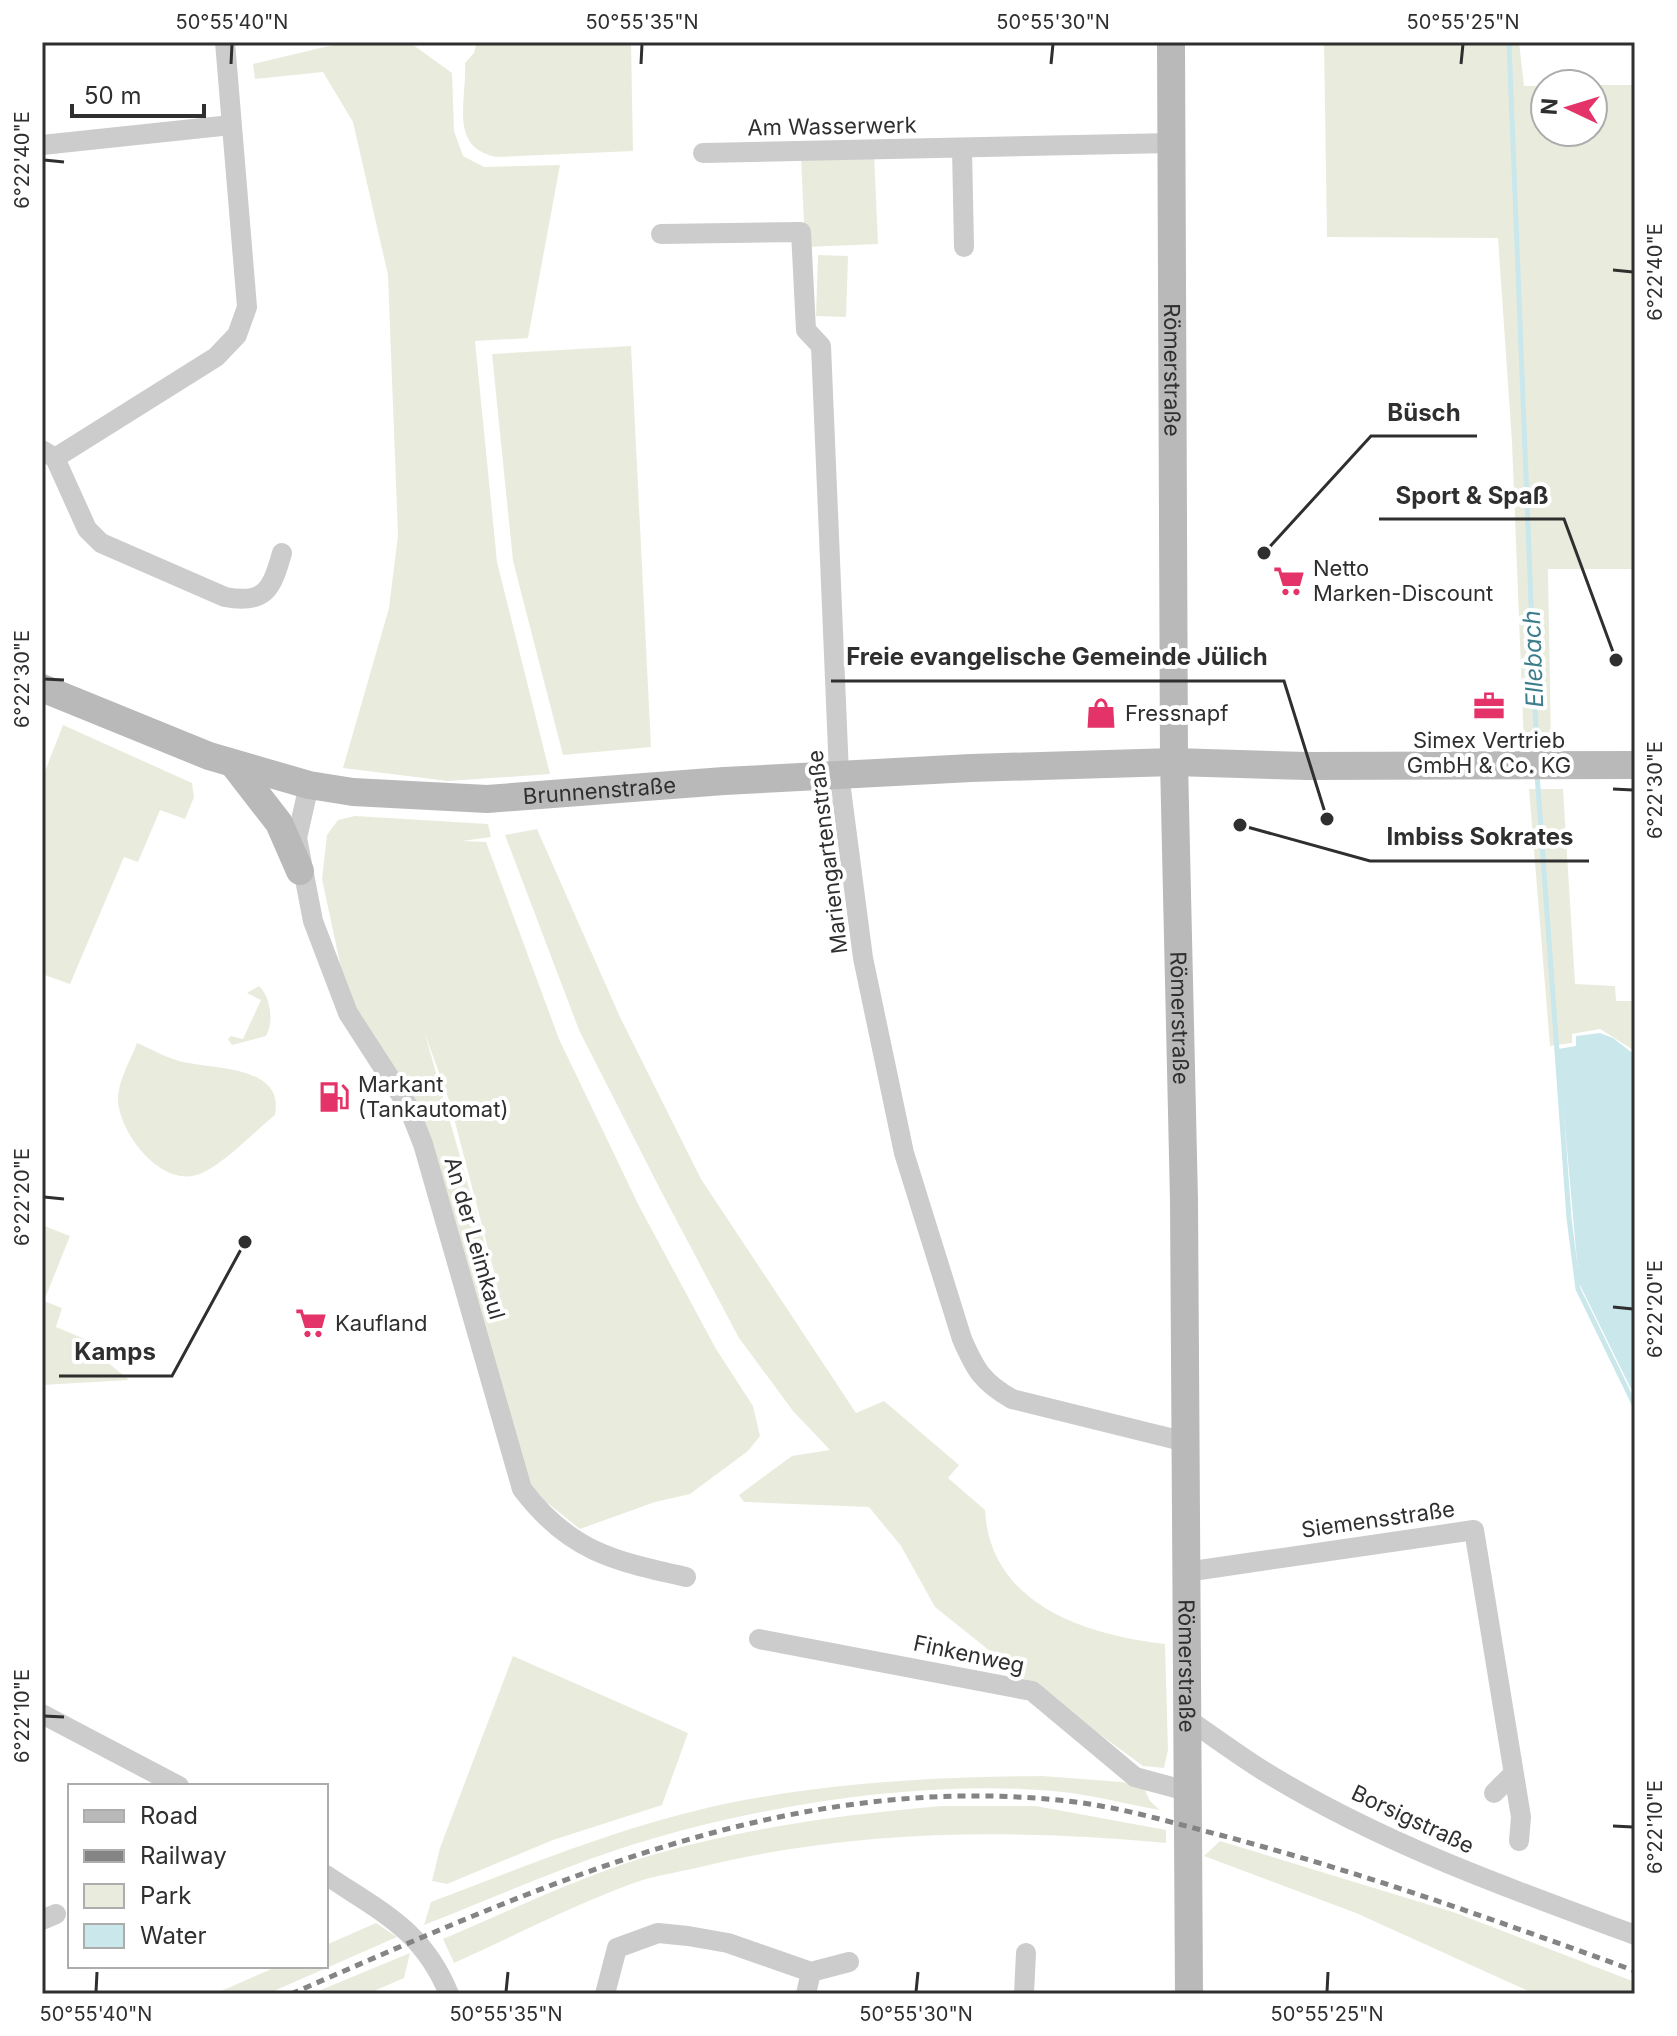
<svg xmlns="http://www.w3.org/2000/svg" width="1677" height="2036" viewBox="0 0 1677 2036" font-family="Inter,sans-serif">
  <rect width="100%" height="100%" fill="#fff"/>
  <path fill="#e9ecdd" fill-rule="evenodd" d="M 346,42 L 409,42 L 452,73 L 454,131 L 463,156 L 484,167 L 560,165 L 528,338 L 475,341 L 497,562 L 550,774 L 448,781 L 343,768 L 389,608 L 398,535 L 388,275 L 353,122 L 323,72 L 255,79 L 253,64 Z
    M 477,42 L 631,42 L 633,151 L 497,157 C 448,148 467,101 465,63 L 474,53 Z
    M 1324,42 L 1519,42 L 1524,86 L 1545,86 L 1545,132 L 1593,132 L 1593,85 L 1635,85 L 1635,569 L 1548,569 L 1551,744 L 1524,744 L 1512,442 L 1498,238 L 1327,237 Z
    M 874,153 L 878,244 L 805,247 L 801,156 Z
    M 818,255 L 848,256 L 846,317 L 816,316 Z
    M 631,346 L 651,747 L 563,755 L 513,561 L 492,354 Z
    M 63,725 L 192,783 L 194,797 L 185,819 L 160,810 L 138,862 L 124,857 L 70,984 L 42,974 L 42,803 L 45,771 Z
    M 1529,789 L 1563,789 L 1575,984 L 1615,986 L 1616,1001 L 1635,1001 L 1635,1051 L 1600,1029 L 1572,1034 L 1572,1043 L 1550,1046 Z
    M 355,816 L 488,824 L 491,837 L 462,841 L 486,842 L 559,1039 L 639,1206 L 716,1349 L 753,1406 L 760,1436 L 748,1451 L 690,1494 L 655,1502 L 580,1529 L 530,1489 L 421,1117 L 347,996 L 322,879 L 327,835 L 338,820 ZM 425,1034 L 450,1103 L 496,1279 L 495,1279 Z
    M 537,829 L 620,1017 L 701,1179 L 856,1413 L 884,1401 L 959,1465 L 948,1478 L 985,1510 C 990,1605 1086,1635 1165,1644 L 1168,1750 L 1164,1768 L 1143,1766 L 1026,1680 L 935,1607 L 901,1546 L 869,1507 L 744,1502 L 739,1495 L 792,1456 L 830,1450 L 793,1411 L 739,1338 L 662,1193 L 579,1030 L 505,835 Z
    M 259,986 C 271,997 274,1023 266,1036 L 232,1045 L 228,1039 L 231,1036 L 243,1039 L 261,1000 L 247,993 Z
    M 137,1043 C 151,1049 165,1057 179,1061 C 212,1070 285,1064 275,1115 C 255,1131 225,1163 202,1173 C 165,1190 125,1140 119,1108 C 114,1087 130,1062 137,1043 Z
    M 42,1225 L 70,1236 L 44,1301 L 62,1308 L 56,1327 L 109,1349 L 106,1361 L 129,1380 L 42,1385 Z
    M 513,1656 L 688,1733 L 662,1805 L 553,1840 L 447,1884 L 432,1881 L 440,1848 Z
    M 1042,1776 L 1122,1782 L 1144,1788 L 1150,1801 L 1160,1810 C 1130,1805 1101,1797 1071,1793 C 931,1776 749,1806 616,1850 C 551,1872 488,1900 424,1925 L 431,1902 C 536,1862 644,1817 756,1798 C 851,1781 946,1777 1042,1776 Z
    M 942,1806 L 1036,1806 L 1166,1830 L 1166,1843 C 1009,1828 849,1830 696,1868 C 674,1873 652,1876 631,1884 C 571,1906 512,1937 454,1963 L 443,1939 C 514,1909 585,1874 659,1853 C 751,1827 847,1814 942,1806 Z
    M 1220,1841 L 1456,1913 L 1635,1982 L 1635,1994 L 1535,1994 L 1356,1913 L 1204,1856 Z
    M 376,1923 L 397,1937 L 267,1994 L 214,1994 L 278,1966 L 326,1966 L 326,1945 Z
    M 410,1953 L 404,1978 L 367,1994 L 311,1994 Z"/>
  <path fill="#cae7ec" d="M 1600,1033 L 1613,1038 L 1635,1055 L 1635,1397 L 1579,1283 L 1558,1049 L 1576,1046 L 1576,1036 Z"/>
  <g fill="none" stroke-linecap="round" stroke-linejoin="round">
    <path stroke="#cae7ec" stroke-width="5" d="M 1509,42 L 1537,756
      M 1537,774 L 1569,1218 L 1578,1289 L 1635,1406"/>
    <path stroke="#ccc" stroke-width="20" d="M 42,145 L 231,125
      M 962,148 L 964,247
      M 703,153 L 1172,143
      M 661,234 L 801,232 L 806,330 L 821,346 L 839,774 L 863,958 L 904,1153 L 962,1339 C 975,1369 982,1382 1012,1399 L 1186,1442
      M 42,450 L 55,458 L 216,357 L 237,335 L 247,307 L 225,42
      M 55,458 L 87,529 L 101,543 L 225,597 C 266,605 272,588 282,553
      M 309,785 L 297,838 L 313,921 L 348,1013 L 408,1106 L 423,1144 L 522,1489 C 569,1551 613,1561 686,1577
      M 1186,1572 L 1474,1530 L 1521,1817 L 1519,1841
      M 759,1639 L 1032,1691 L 1135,1777 L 1187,1791
      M 42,1714 L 179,1786
      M 1186,1718 C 1213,1736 1239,1756 1267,1773 C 1381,1843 1510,1889 1635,1935
      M 1494,1793 L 1512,1775
      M 326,1875 C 381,1912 422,1929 449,1994
      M 42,1920 L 56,1914
      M 605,1994 L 617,1948 L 658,1933 L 688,1936 L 728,1943 L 811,1972
      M 806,1994 L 811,1972 L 849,1962
      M 1024,1994 L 1026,1953"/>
    <g stroke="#b9b9b9" stroke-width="28">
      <path id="s1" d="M 1171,42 L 1174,762 L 1184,1200 L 1189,1994"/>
      <path id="s2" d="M 42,688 L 209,756 L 309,785 L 353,792 L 487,799 L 724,781 L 971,768 L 1174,762 L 1307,766 L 1635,765"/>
      <path d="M 234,765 L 279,823 L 300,871"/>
    </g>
    <path stroke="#848484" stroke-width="5" stroke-dasharray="8 6" stroke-linecap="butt" d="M 291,1994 C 540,1886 789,1770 1068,1801 C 1120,1807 1170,1822 1220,1835 C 1361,1872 1498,1921 1635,1971"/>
  </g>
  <path fill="none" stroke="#2f2f2f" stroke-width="3" d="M 231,64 L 232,44M 641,64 L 642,44M 1051,64 L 1053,44M 1461,64 L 1463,44M 44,160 L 64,162M 1613,270 L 1633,272M 44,679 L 64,680M 1613,789 L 1633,790M 44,1197 L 64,1199M 1613,1307 L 1633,1309M 44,1716 L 64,1717M 1613,1826 L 1633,1827M 96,1992 L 97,1972M 506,1992 L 508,1972M 916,1992 L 918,1972M 1327,1992 L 1328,1972"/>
  <defs>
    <symbol id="supermarket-bare" viewBox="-9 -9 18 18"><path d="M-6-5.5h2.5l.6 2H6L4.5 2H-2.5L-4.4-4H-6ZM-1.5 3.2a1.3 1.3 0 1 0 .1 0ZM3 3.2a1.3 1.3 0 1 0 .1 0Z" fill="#e43369" stroke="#fff" stroke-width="2.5" paint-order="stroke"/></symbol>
    <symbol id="office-bare" viewBox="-9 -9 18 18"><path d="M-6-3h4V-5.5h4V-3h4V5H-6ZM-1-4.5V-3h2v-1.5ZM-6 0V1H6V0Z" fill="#e43369" stroke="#fff" stroke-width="2.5" paint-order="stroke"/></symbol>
    <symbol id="shop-bare" viewBox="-9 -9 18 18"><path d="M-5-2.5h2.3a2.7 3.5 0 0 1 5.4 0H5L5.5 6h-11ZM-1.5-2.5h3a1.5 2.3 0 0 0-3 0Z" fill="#e43369" stroke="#fff" stroke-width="2.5" paint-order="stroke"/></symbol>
    <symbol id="fuel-bare" viewBox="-9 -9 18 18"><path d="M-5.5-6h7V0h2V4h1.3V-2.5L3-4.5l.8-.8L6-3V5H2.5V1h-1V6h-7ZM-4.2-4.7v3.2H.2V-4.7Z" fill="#e43369" stroke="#fff" stroke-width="2.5" paint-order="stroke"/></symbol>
  </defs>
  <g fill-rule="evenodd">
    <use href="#supermarket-bare" x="1267" y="559" width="44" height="44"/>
    <use href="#office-bare" x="1467" y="684" width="44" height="44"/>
    <use href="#shop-bare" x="1079" y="691" width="44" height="44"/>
    <use href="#fuel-bare" x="312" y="1075" width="44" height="44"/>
    <use href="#supermarket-bare" x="289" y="1301" width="44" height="44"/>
  </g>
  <g text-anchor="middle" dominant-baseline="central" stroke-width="8" stroke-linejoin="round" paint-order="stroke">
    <g font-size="22" fill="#2f2f2f" stroke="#fff">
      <text transform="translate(832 126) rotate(-1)">Am Wasserwerk</text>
      <text stroke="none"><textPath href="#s1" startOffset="328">Römerstraße</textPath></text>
      <text stroke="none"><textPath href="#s2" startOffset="576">Brunnenstraße</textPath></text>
      <text transform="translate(827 852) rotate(-97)">Mariengartenstraße</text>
      <text stroke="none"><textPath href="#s1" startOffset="976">Römerstraße</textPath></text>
      <text transform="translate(475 1238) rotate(74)">An der Leimkaul</text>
      <text transform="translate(1378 1519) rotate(-8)">Siemensstraße</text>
      <text transform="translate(969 1654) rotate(12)">Finkenweg</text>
      <text stroke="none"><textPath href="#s1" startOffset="1624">Römerstraße</textPath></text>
      <text transform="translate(1413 1819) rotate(25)">Borsigstraße</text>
    </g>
    <g font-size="22" fill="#2f2f2f" stroke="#fff" text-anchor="start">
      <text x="1313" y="568">Netto<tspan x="1313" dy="25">Marken-Discount</tspan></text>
      <text x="1125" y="713">Fressnapf</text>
      <text x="1489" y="740" text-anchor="middle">Simex Vertrieb<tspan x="1489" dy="25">GmbH &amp; Co. KG</tspan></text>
      <text x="358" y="1084">Markant<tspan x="358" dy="25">(Tankautomat)</tspan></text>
      <text x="335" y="1323">Kaufland</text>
    </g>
    <g font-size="24" font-style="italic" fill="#3b7e8b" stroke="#fff">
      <text transform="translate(1533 659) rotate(-92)">Ellebach</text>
    </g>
  </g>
  <path fill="none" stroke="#2f2f2f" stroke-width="3" d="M1264 553L1371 436H1477M1616 660L1564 519H1379M1327 819L1284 681H831M1240 825L1370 861H1589M245 1242L172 1376H59"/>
  <g fill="#2f2f2f" stroke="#fff" stroke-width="3">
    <circle cx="1264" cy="553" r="8"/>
    <circle cx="1616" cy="660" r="8"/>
    <circle cx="1327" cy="819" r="8"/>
    <circle cx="1240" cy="825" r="8"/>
    <circle cx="245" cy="1242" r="8"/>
  </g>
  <g font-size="24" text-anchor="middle" font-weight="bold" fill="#2f2f2f" stroke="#fff" stroke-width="8" stroke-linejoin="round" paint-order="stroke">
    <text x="1424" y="421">Büsch</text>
    <text x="1472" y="504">Sport &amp; Spaß</text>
    <text x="1057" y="665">Freie evangelische Gemeinde Jülich</text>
    <text x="1480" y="845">Imbiss Sokrates</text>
    <text x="115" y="1360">Kamps</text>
  </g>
  <rect width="1677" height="2036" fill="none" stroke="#ffffff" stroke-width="88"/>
  <rect x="68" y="1784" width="260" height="184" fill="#ffffff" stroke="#acacac" stroke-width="2"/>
  <rect x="84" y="1810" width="40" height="12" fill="#b9b9b9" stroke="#acacac" stroke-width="2"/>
  <text x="140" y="1824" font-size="24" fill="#2f2f2f">Road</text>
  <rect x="84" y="1850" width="40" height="12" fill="#848484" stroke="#acacac" stroke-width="2"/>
  <text x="140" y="1864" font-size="24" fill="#2f2f2f">Railway</text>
  <rect x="84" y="1884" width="40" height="24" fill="#e9ecdd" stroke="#acacac" stroke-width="2"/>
  <text x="140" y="1904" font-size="24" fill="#2f2f2f">Park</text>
  <rect x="84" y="1924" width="40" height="24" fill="#cae7ec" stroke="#acacac" stroke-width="2"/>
  <text x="140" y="1944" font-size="24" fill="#2f2f2f">Water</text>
  <g transform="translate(1569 108) rotate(274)"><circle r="38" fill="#ffffff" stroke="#acacac" stroke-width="2"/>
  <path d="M0-6L14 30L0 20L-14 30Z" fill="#e43369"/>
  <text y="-12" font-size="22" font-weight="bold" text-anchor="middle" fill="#2f2f2f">N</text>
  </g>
  <path d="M72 104v12h132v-12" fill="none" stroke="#2f2f2f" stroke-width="4"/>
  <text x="84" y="104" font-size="24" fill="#2f2f2f" stroke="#ffffff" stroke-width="6" paint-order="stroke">50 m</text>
  <rect x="44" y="44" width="1589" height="1948" fill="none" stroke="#2f2f2f" stroke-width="3"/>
  <g font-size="20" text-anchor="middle" fill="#2f2f2f">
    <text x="232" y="29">50°55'40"N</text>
    <text x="642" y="29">50°55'35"N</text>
    <text x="1053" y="29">50°55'30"N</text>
    <text x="1463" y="29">50°55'25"N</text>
    <text transform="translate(22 160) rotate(-90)" y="7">6°22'40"E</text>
    <text transform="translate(1655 272) rotate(-90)" y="7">6°22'40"E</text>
    <text transform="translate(22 679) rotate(-90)" y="7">6°22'30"E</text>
    <text transform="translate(1655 790) rotate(-90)" y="7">6°22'30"E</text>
    <text transform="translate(22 1197) rotate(-90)" y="7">6°22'20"E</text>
    <text transform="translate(1655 1309) rotate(-90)" y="7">6°22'20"E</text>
    <text transform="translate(22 1716) rotate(-90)" y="7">6°22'10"E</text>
    <text transform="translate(1655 1827) rotate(-90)" y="7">6°22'10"E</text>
    <text x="96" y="2021">50°55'40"N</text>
    <text x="506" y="2021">50°55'35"N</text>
    <text x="916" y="2021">50°55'30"N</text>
    <text x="1327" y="2021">50°55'25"N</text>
  </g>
</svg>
